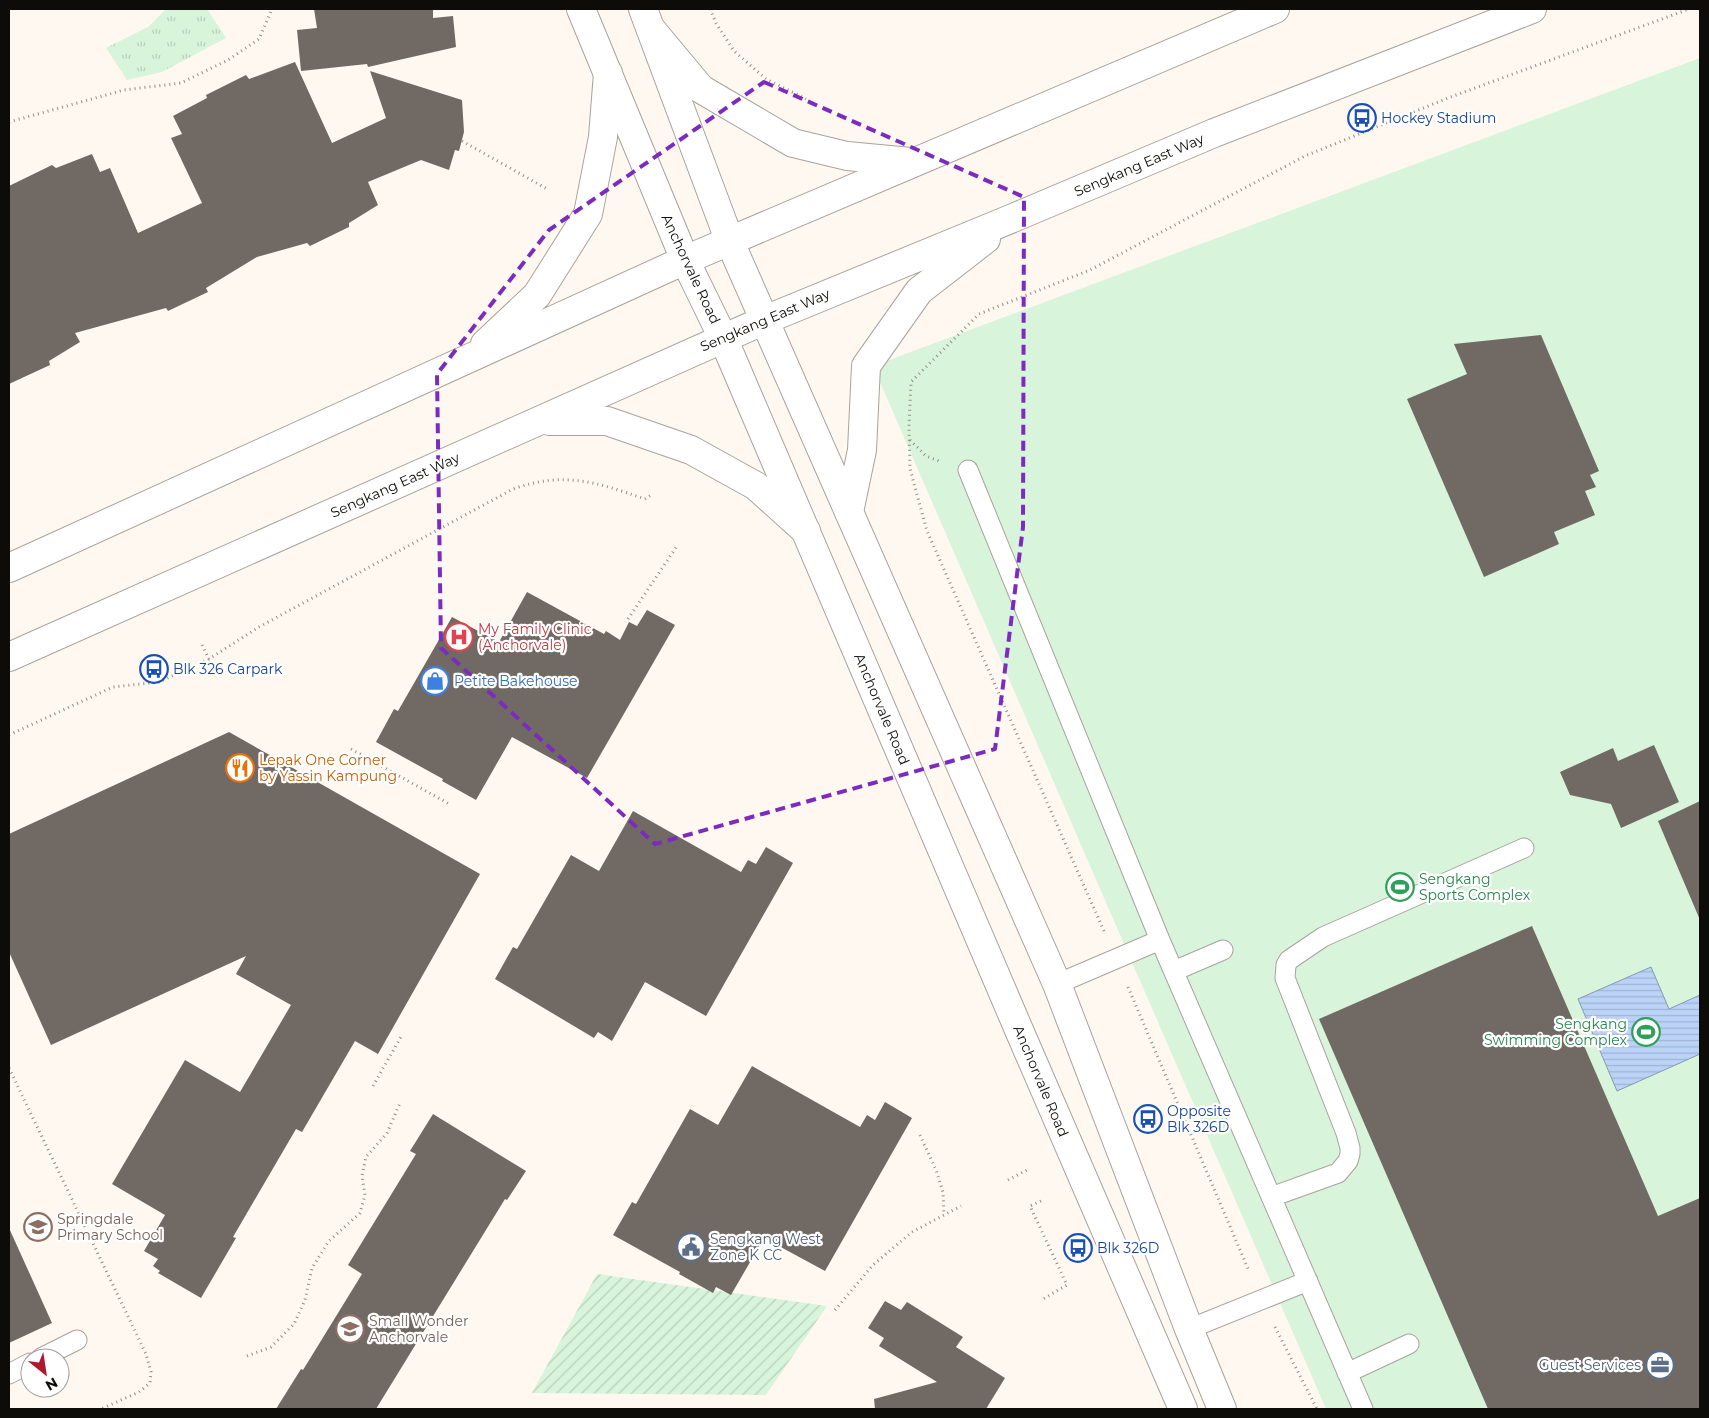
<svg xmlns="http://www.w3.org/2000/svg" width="1709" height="1418" viewBox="0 0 1709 1418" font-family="Montserrat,sans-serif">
  <defs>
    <pattern id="grass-tufts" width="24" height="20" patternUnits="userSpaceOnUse" patternTransform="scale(1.25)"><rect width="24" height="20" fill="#d8f4db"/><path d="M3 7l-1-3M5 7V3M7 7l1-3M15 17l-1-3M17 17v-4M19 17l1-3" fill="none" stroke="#b8d0bb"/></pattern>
    <pattern id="garden-furrows" width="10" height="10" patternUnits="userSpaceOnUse" patternTransform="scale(1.25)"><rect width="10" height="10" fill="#d8f4db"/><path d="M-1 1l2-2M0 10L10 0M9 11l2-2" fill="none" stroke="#b8d0bb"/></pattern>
    <pattern id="water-rules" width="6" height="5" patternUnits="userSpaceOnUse" patternTransform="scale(1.25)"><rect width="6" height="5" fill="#bcd3f8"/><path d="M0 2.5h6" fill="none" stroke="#a0b4d3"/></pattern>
  </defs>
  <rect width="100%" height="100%" fill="#fff8f0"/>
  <path fill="url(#grass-tufts)" d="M 166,9 L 207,9 L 226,38 L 162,72 L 127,80 L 106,48 L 148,27 Z"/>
  <path fill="url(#garden-furrows)" d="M 597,1274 L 827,1306 L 766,1395 L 532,1393 Z"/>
  <path fill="#d8f4db" d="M 1700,58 L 1700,1409 L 1326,1409 L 873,366 Z"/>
  <path fill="url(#water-rules)" stroke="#8897b0" d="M 1651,967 L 1669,1009 L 1700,995 L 1700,1054 L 1617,1091 L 1578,999 Z"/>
  <path fill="#716a64" d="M 314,9 L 433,9 L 433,18 L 453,16 L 456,47 L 368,67 L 367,64 L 301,71 L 297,30 L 317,28 Z
    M 295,62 L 332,143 L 386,118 L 370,71 L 462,100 L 464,132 L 459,151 L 455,150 L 449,170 L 421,160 L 368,182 L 378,205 L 349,223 L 349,227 L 310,246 L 307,243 L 257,257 L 206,288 L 208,292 L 168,311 L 166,308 L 75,333 L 80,342 L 49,361 L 50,365 L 9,384 L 9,186 L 52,165 L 56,168 L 92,154 L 100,172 L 110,168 L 138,233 L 202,203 L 171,138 L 182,134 L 173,116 L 207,98 L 206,95 L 246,75 L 249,79 Z
    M 1541,335 L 1599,471 L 1590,475 L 1596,487 L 1585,491 L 1595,515 L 1554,532 L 1559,544 L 1484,577 L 1407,399 L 1467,374 L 1454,344 Z
    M 527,592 L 604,634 L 606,631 L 620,640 L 629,622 L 637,626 L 647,610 L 675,625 L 587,778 L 512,737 L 476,800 L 442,781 L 443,779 L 376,742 L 394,709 L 398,711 L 452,617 L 499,642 Z
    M 229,732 L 480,874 L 378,1054 L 355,1041 L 302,1132 L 296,1129 L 233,1237 L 236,1238 L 201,1298 L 158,1273 L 160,1271 L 153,1266 L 158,1259 L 144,1251 L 165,1215 L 112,1184 L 185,1060 L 240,1092 L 291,1005 L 236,974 L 246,956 L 51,1045 L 9,952 L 9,834 Z
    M 1654,745 L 1679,802 L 1621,828 L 1611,804 L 1570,795 L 1560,772 L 1613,748 L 1618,761 Z
    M 1700,801 L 1700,920 L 1658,821 Z
    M 633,811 L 741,872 L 748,860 L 756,864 L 766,847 L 793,863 L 706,1016 L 645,982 L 612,1041 L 598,1032 L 594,1038 L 495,979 L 513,947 L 517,949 L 571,855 L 599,871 Z
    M 1532,926 L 1658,1216 L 1700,1198 L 1700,1409 L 1488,1409 L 1319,1019 Z
    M 752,1066 L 860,1127 L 867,1115 L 875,1120 L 885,1102 L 912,1118 L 825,1271 L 764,1238 L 731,1295 L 716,1287 L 713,1293 L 679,1274 L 680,1272 L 613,1235 L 632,1202 L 636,1204 L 690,1109 L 718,1125 Z
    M 433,1114 L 526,1171 L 507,1200 L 505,1199 L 376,1409 L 276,1409 L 301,1369 L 303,1370 L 362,1274 L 348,1265 L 416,1154 L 410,1151 Z
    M 9,1228 L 52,1323 L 9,1343 Z
    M 885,1301 L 901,1310 L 907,1302 L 963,1337 L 956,1347 L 1005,1378 L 986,1409 L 875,1409 L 874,1399 L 937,1382 L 879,1346 L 884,1338 L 868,1328 Z"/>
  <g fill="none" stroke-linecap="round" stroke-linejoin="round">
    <defs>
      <path id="service" d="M 968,470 L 1160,940 L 1363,1409
        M 1174,971 L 1223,950
        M 1057,984 L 1160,940
        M 1271,1197 L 1338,1173 L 1348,1161 L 1350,1154 L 1350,1148 L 1346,1133 L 1285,978 L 1286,965 L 1289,960 L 1323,937 L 1524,848
        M 1189,1329 L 1308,1281
        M 41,1358 L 77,1340
        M 1347,1373 L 1409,1344
        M 9,1374 L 30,1363"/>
      <path id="tertiary" d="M 581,9 L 685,260 L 723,338 L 1019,1030 L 1183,1409
        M 643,9 L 730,242 L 1057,984 L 1189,1329 L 1222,1409"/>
      <path id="secondary" d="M 651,29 L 701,89 L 793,143 L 847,156 L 911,162
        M 485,344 L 537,295 L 588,214 L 603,137 L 608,73
        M 549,421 L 607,421 L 691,450 L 756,486 L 806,531
        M 849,512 L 862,450 L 866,366 L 919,291 L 986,239
        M 9,568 L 685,260 L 1275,9
        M 9,657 L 765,320 L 1013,218 L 1214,133 L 1532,9"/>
    </defs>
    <use href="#service" stroke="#a9a39c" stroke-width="21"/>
    <use href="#tertiary" stroke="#a9a39c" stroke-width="30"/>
    <use href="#secondary" stroke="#a9a39c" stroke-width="30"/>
    <path stroke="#928d88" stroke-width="3" stroke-dasharray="1 4" stroke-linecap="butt" d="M 710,9 L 716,23 L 734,51 L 766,79 L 806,99
      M 9,122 L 124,90 L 181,83 L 228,60 L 259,39 L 272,9
      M 462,141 L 549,190
      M 910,440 L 926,456 L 939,461
      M 628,619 L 677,546
      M 202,645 L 209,659
      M 9,735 L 113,687 L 159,682 L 209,659 L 259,627 L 513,489 C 564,471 596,482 645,499 L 651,495
      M 351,749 L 451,805
      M 1104,931 L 927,531 L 910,469 L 909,427 L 911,382 L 979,314 L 1090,270 L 1305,156 L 1448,98 L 1689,9
      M 1128,987 L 1249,1271
      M 9,1068 L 146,1354 L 151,1372 L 150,1383 L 139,1392 L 101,1409
      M 373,1086 L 402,1035
      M 920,1135 L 936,1170 L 943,1192 L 944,1215
      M 1008,1180 L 1027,1170
      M 1041,1201 L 1030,1206 L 1067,1285 L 1043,1299
      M 835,1310 L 873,1265 L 912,1232 L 961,1206
      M 1275,1327 L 1317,1409
      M 247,1356 L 271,1347 L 294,1324 L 305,1300 L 312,1268 L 329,1241 L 360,1213 L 365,1195 L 362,1176 L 366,1157 L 387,1133 L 400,1103"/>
    <use href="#service" stroke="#fff" stroke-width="19"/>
    <use href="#tertiary" stroke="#fff" stroke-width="28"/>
    <use href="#secondary" stroke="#fff" stroke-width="28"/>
  </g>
  <path fill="none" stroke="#7b2cbf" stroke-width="4" stroke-dasharray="10 6" stroke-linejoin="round" d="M 764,82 L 1024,197 L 1023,527 L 995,749 L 655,844 L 441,648 L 437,374 L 549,230 Z"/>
  <defs>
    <symbol id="bus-ring" viewBox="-11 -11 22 22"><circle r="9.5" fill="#fff" stroke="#1a4fb4" stroke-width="1.5"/><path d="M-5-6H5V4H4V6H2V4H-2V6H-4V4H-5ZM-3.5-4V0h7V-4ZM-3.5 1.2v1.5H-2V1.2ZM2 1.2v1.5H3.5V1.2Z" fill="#1a4fb4"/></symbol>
    <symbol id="hospital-ring" viewBox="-11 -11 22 22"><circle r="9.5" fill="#fff" stroke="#e0444e" stroke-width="1.5"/><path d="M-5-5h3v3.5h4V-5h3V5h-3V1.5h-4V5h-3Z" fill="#e0444e"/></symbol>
    <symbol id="shop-ring" viewBox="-11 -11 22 22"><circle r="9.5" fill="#fff" stroke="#3f7fe0" stroke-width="1.5"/><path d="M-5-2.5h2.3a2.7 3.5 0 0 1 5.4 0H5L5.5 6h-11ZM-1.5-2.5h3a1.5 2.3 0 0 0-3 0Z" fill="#3f7fe0"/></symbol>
    <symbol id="restaurant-ring" viewBox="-11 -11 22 22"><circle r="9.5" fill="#fff" stroke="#e8710a" stroke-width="1.5"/><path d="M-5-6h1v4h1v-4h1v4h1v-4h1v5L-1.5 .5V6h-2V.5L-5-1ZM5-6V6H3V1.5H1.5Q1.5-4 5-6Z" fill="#e8710a"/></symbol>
    <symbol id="stadium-ring" viewBox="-11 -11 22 22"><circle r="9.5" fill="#fff" stroke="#2e9e5b" stroke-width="1.5"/><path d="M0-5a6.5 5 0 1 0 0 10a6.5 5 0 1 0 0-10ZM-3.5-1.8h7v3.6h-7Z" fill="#2e9e5b"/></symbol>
    <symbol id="school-ring" viewBox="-11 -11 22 22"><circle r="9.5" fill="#fff" stroke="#8d6e63" stroke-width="1.5"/><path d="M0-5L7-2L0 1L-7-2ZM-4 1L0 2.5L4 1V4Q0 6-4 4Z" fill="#8d6e63"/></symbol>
    <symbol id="civic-ring" viewBox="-11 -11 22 22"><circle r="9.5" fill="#fff" stroke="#5c6f8a" stroke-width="1.5"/><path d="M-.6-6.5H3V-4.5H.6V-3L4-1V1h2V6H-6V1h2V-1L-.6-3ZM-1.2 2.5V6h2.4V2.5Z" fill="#5c6f8a"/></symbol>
    <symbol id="office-ring" viewBox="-11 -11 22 22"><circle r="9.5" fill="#fff" stroke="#5c6f8a" stroke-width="1.5"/><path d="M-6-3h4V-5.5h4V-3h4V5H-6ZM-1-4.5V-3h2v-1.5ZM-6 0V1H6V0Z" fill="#5c6f8a"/></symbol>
  </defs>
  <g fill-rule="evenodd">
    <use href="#bus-ring" x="1346" y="102" width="32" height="32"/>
    <use href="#hospital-ring" x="443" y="621" width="32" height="32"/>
    <use href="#bus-ring" x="138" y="653" width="32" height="32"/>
    <use href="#shop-ring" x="419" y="665" width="32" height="32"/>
    <use href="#restaurant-ring" x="224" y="752" width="32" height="32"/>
    <use href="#stadium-ring" x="1384" y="871" width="32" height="32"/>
    <use href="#stadium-ring" x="1630" y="1016" width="32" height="32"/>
    <use href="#bus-ring" x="1132" y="1103" width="32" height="32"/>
    <use href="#school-ring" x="22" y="1211" width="32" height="32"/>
    <use href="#civic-ring" x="675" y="1231" width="32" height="32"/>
    <use href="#bus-ring" x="1062" y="1232" width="32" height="32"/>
    <use href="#school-ring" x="334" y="1313" width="32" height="32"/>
    <use href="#office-ring" x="1644" y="1349" width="32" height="32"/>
  </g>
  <g text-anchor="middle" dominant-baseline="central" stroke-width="4.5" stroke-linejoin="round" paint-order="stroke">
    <g font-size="14" fill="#164399" stroke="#fff" text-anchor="start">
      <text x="1381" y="118">Hockey Stadium</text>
      <text x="173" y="669">Blk 326 Carpark</text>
      <text x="1167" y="1111">Opposite<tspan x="1167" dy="16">Blk 326D</tspan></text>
      <text x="1097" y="1248">Blk 326D</text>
    </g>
    <g font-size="14" fill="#0e0c09" stroke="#fff">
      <text transform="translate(1139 165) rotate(-23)">Sengkang East Way</text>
      <text transform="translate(691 269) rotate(65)">Anchorvale Road</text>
      <text transform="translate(765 320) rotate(-23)">Sengkang East Way</text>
      <text transform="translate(395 485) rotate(-24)">Sengkang East Way</text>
      <text transform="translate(882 709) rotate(67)">Anchorvale Road</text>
      <text transform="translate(1041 1081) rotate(67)">Anchorvale Road</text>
    </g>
    <g font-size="14" fill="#be3a42" stroke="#fff" text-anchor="start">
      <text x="478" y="629">My Family Clinic<tspan x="478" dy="16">(Anchorvale)</tspan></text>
    </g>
    <g font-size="14" fill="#366cbe" stroke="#fff" text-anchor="start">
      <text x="454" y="681">Petite Bakehouse</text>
    </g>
    <g font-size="14" fill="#c56008" stroke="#fff" text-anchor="start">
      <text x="259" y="760">Lepak One Corner<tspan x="259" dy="16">by Yassin Kampung</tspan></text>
    </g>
    <g font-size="14" fill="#27864d" stroke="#fff" text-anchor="start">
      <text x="1419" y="879">Sengkang<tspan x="1419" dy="16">Sports Complex</tspan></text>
      <text x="1627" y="1024" text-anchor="end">Sengkang<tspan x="1627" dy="16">Swimming Complex</tspan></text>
    </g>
    <g font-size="14" fill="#785e54" stroke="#fff" text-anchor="start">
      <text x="57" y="1219">Springdale<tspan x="57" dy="16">Primary School</tspan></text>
      <text x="369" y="1321">Small Wonder<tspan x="369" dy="16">Anchorvale</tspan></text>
    </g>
    <g font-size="14" fill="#4e5e75" stroke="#fff" text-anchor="start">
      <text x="710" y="1239">Sengkang West<tspan x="710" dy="16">Zone K CC</tspan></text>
      <text x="1641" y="1365" text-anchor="end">Guest Services</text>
    </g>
  </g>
  <rect width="1709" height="1418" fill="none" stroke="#0e0c09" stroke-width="20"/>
  <g transform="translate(45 1373) rotate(150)"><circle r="24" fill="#ffffff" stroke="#9f9e9d"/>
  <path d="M0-4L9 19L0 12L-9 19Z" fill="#ae1932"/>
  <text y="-8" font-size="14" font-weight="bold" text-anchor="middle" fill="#0e0c09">N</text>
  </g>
</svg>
